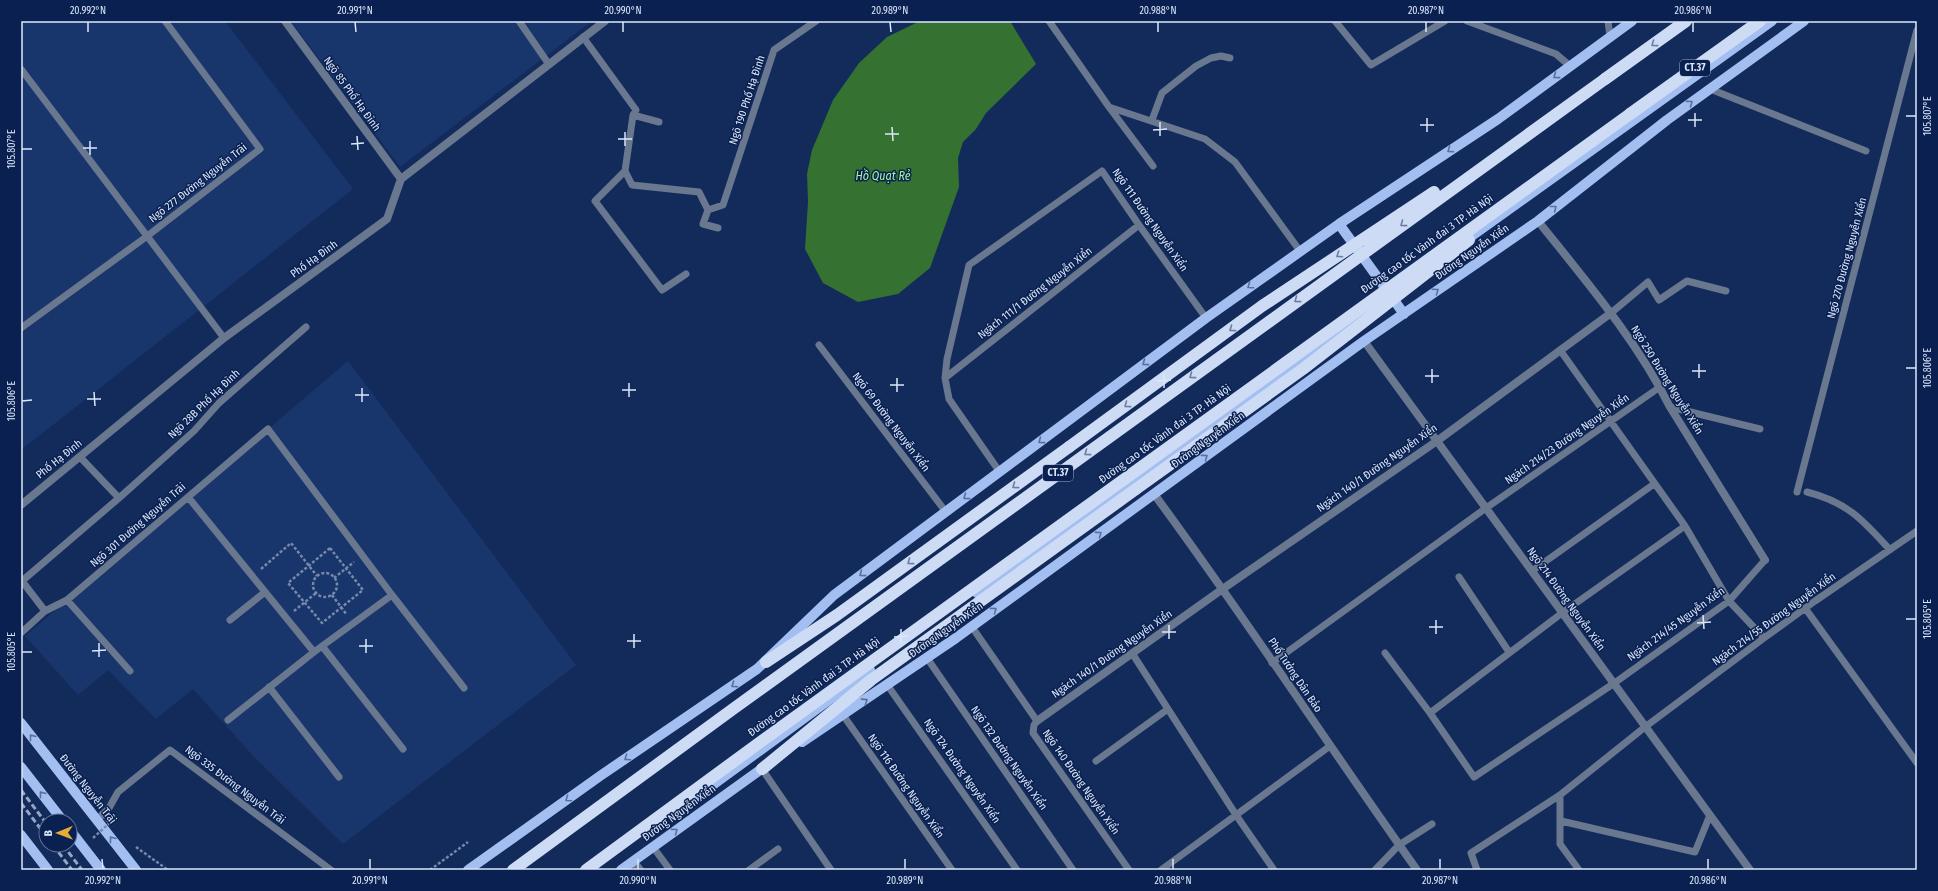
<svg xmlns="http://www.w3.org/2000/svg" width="1938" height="891" viewBox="0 0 1938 891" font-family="'Fira Sans Condensed',sans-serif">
  <rect width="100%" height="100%" fill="#122b5b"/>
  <path fill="#18356c" d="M 21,21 L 225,21 L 353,189 L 21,450 Z
    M 291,21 L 592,21 L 400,167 Z
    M 348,361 L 576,665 L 343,844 L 254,757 L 193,689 L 156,719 L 108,670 L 78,695 L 25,636 Z"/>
  <path fill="#357130" d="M 920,21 L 1010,21 L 1036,64 L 986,113 L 976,129 L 963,142 L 958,158 L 959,187 L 930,268 L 898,294 L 858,302 L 823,283 L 805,249 L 808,202 L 807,174 L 812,150 L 833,100 L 859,63 L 887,37 Z"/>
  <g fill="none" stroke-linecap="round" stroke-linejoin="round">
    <path stroke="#7789aa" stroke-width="2.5" stroke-dasharray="3 2" stroke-linecap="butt" d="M 330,548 L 363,590 L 322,623 L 288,583 Z
      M 261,569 L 291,543 L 317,576
      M313 585a12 12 0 1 1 24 0a12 12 0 1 1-24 0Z
      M 334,578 L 354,562
      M 332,595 L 347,615
      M 294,611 L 316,593
      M 136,847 L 168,870
      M 430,870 L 468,842"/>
    <path stroke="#69778f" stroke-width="7" d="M 519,21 L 548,63
      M 1049,21 L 1109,107 L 1205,139 L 1235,162 L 1300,251
      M 1335,21 L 1371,65 L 1445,21
      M 1467,21 L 1556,54 L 1570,66
      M 1608,21 L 1610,37
      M 583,37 L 636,110 L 633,115 L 625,171 L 632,185 L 699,192 L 708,210 L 723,205 L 774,50 L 816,21
      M 21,69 L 224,338
      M 1710,89 L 1866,151
      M 1109,107 L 1153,166
      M 633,115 L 659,122
      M 1152,120 L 1162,93 L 1196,66 L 1211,58 L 1221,56 L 1230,58
      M 625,171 L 595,201 L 662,290 L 686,274
      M 708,210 L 703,224 L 718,228
      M 1611,313 L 1648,282 L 1659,300 L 1687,281 L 1726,291
      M 21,328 L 146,237 L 260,149 L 165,21
      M 819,345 L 946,512
      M 1560,350 L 1685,526 L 1729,601 L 1764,638
      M 945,378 L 1139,225
      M 1670,407 L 1760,429
      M 80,457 L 119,498
      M 999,471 L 949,399 L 945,378 L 947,359 L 969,265 L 1102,171 L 1139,225 L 1206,318
      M 1797,492 L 1917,30
      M 1807,492 C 1847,502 1863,520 1890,550
      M 188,497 L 314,652
      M 1532,571 L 1654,484
      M 1459,577 L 1509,652
      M 392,595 L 464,688
      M 67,600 L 130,671
      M 1805,608 L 1917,763
      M 45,611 L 22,581 L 119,498 L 194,431 L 219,403 L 306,327
      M 230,620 L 265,592
      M 972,627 L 1037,721 L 1034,725 L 1033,733 L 1129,870
      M 21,633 L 45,611 L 67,600 L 268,429 L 392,595 L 314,652 L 228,720
      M 322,646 L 403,749
      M 1132,653 L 1236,815 L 1274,870
      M 1385,653 L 1430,713 L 1474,777 L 1613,684 L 1729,601 L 1765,560
      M 927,658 L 1073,870
      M 1272,663 L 1486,508 L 1660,387
      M 888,686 L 1017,870
      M 269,687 L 339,777
      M 1430,713 L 1562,613 L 1685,526
      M 843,715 L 952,870
      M 1096,761 L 1168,709
      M 762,769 L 831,870
      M 1560,795 L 1560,844 L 1579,870
      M 97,820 L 109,808 L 118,792 L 170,750 L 331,870
      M 1561,821 L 1695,852 L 1710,815
      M 653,847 L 670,870
      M 749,870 L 778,849
      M 1161,870 L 1330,746
      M 1375,870 L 1399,845 L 1432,824
      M 1477,870 L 1471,853 L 1560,795 L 1645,727 L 1764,638 L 1815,601 L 1917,531"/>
    <path stroke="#69778f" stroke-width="8" d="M 285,21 L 401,179
      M 1538,221 C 1585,280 1636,339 1670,407 L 1765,560
      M 1364,341 L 1750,870
      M 1154,494 C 1245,617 1328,745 1417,870
      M 21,505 L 224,338 L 387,219 L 401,179 L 605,21
      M 1037,721 L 1224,588 L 1437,441 L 1611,313
      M 633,861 L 640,870"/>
    <path stroke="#a3bff1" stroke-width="10" d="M 1339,224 L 1404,314
      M 1462,243 L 1772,21
      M 977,593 L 1219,421 L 1378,304
      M 21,723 L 136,870
      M 802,742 L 956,638 L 1364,341 L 1538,221 L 1667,120 L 1804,21
      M 21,767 L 63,821
      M 673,814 L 870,670
      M 70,830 L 101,870
      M 21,835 L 48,870
      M 468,870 L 600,776 L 757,669 L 834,595 L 1206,318 L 1339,224 L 1498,119 L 1632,21
      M 621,870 L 767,765"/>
    <path stroke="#cedbf4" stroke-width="12" d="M 1605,79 L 1686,21
      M 1630,114 L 1760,21
      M 766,662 L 837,615 L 1069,447
      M 762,769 L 871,680 L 1136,489"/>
    <path stroke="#95a5c2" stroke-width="3" stroke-dasharray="6 3" stroke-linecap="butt" d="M 21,790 L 46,823
      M 21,803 L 46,836
      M 53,845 L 72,870
      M 63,845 L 82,870"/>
    <path stroke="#7789aa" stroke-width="2.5" stroke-dasharray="3 2" stroke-linecap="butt" d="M 100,812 L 109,823
      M 93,838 L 114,819"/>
    <path stroke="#cedbf4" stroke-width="12" d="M 1069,447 L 1262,306 L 1434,192
      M 1136,489 L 1303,369 L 1469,240
      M 513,870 L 733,709 L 1605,79
      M 586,870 L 759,743 L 1630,114"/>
  </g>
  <defs><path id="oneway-chevron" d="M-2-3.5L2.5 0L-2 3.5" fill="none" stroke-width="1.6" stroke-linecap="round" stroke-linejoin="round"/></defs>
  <g stroke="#6c7ea2">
    <use href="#oneway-chevron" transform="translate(1654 44) rotate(144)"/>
    <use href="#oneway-chevron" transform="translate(1403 224) rotate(144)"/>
    <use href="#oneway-chevron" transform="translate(1339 255) rotate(146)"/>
    <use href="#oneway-chevron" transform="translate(1297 300) rotate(144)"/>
    <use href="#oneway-chevron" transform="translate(1232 329) rotate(144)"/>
    <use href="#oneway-chevron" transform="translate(1192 376) rotate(144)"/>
    <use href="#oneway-chevron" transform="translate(1127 405) rotate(144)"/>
    <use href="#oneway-chevron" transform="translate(1087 453) rotate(144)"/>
    <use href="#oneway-chevron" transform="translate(1015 486) rotate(144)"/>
    <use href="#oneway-chevron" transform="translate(910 562) rotate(144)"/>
  </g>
  <g stroke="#5670a0">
    <use href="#oneway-chevron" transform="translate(1556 76) rotate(144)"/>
    <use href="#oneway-chevron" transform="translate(1690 103) rotate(-36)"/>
    <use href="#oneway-chevron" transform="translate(1450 150) rotate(146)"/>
    <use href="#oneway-chevron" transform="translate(1554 208) rotate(-38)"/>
    <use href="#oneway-chevron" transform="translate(1250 286) rotate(145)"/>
    <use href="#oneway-chevron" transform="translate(1436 291) rotate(-35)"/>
    <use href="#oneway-chevron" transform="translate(1145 363) rotate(143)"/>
    <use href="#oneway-chevron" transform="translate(1041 441) rotate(143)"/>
    <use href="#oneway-chevron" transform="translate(1205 457) rotate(-36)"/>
    <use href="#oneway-chevron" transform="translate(966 497) rotate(143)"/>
    <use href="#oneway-chevron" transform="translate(1099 534) rotate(-36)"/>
    <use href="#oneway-chevron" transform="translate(862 574) rotate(143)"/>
    <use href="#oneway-chevron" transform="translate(994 610) rotate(-36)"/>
    <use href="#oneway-chevron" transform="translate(734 685) rotate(146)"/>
    <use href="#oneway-chevron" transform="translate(865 701) rotate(-33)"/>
    <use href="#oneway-chevron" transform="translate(32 737) rotate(-128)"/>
    <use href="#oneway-chevron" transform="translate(627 758) rotate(146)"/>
    <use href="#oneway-chevron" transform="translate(42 794) rotate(-128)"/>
    <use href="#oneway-chevron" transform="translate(568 799) rotate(145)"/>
    <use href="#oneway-chevron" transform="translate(675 831) rotate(-36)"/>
    <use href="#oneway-chevron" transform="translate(112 839) rotate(-128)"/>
  </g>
  <path fill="none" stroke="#dde7fa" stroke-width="1.5" d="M 88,22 L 88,32M 355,22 L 356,32M 623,22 L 623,32M 890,22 L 891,32M 1158,22 L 1158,32M 1426,22 L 1426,32M 1693,22 L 1693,32M 1695,113 L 1695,127M 1906,116 L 1916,116M 1427,118 L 1427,132M 1688,120 L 1702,120M 1160,122 L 1160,136M 1420,125 L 1434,125M 892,127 L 893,141M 1153,130 L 1167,129M 625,132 L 625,146M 885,134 L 899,134M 357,136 L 358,150M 618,139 L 632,139M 90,141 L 90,155M 351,144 L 364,143M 83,148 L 97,148M 22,149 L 32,149M 1699,364 L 1699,378M 1906,368 L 1916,368M 1432,369 L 1432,383M 1692,371 L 1706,371M 1164,374 L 1164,388M 1425,376 L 1439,376M 897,378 L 897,392M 1157,381 L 1171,380M 629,383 L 629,397M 890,385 L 904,385M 362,388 L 362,402M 622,390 L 636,390M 94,392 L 95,406M 355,395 L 369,395M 87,399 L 101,399M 22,401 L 32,400M 1703,615 L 1704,629M 1906,619 L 1916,619M 1436,620 L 1436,634M 1697,623 L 1711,622M 1169,625 L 1169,639M 1429,627 L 1443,627M 901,629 L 901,643M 1162,632 L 1176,632M 634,634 L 634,648M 894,637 L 908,636M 366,639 L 366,653M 627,641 L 641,641M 99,643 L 99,657M 359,646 L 373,646M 92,651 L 106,650M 22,652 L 32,652M 102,859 L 103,869M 370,859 L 370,869M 638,859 L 638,869M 905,859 L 905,869M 1173,859 L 1173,869M 1440,859 L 1440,869M 1708,859 L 1708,869"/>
  <g text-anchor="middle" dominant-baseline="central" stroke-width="3" stroke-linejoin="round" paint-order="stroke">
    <g fill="#092050" stroke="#9dabc7" stroke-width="1">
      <rect x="1680" y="60" width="30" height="16" rx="3"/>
      <rect x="1043" y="465" width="30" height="16" rx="3"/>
    </g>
    <g font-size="10" font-weight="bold" fill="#dde7fa">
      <text x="1695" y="68">CT.37</text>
      <text x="1058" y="473">CT.37</text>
    </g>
    <g font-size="11" fill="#dde7fa" stroke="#092050">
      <text transform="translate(352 94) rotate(54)">Ngõ 85 Phố Hạ Đình</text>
      <text transform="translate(747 100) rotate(-72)">Ngõ 190 Phố Hạ Đình</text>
      <text transform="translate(198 183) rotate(-38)">Ngõ 277 Đường Nguyễn Trãi</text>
      <text transform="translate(1150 220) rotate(55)">Ngõ 111 Đường Nguyễn Xiển</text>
      <text transform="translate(1427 244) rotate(-36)">Đường cao tốc Vành đai 3 TP. Hà Nội</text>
      <text transform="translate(1472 252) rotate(-35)">Đường Nguyễn Xiển</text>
      <text transform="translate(1847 258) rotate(-75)">Ngõ 270 Đường Nguyễn Xiển</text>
      <text transform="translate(314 259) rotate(-36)">Phố Hạ Đình</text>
      <text transform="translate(1035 293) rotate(-38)">Ngách 111/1 Đường Nguyễn Xiển</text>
      <text transform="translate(1667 380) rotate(58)">Ngõ 250 Đường Nguyễn Xiển</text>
      <text transform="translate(204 404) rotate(-44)">Ngõ 28B Phố Hạ Đình</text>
      <text transform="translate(891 422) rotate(53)">Ngõ 69 Đường Nguyễn Xiển</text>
      <text transform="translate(1165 434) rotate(-36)">Đường cao tốc Vành đai 3 TP. Hà Nội</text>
      <text transform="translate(1567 439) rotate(-35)">Ngách 214/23 Đường Nguyễn Xiển</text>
      <text transform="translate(1208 440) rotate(-36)">Đường Nguyễn Xiển</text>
      <text transform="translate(59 459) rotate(-39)">Phố Hạ Đình</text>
      <text transform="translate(1377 468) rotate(-35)">Ngách 140/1 Đường Nguyễn Xiển</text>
      <text transform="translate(138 525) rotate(-41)">Ngõ 301 Đường Nguyễn Trãi</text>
      <text transform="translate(1566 599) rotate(54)">Ngõ 214 Đường Nguyễn Xiển</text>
      <text transform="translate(1774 619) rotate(-36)">Ngách 214/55 Đường Nguyễn Xiển</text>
      <text transform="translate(1676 624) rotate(-36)">Ngách 214/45 Nguyễn Xiển</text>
      <text transform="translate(946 630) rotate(-35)">Đường Nguyễn Xiển</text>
      <text transform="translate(1112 654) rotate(-35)">Ngách 140/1 Đường Nguyễn Xiển</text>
      <text transform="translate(1295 675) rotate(56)">Phố Tưởng Dân Bảo</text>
      <text transform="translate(814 687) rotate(-36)">Đường cao tốc Vành đai 3 TP. Hà Nội</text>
      <text transform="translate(1009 758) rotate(55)">Ngõ 132 Đường Nguyễn Xiển</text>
      <text transform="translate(962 771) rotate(55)">Ngõ 124 Đường Nguyễn Xiển</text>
      <text transform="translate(1081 782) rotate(55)">Ngõ 140 Đường Nguyễn Xiển</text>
      <text transform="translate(235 785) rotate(37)">Ngõ 335 Đường Nguyễn Trãi</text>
      <text transform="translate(906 786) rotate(55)">Ngõ 116 Đường Nguyễn Xiển</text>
      <text transform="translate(88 789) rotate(52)">Đường Nguyễn Trãi</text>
      <text transform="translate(679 813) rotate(-36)">Đường Nguyễn Xiển</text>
    </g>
    <g font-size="12" font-style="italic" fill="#a5f79c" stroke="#092050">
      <text x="883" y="176">Hồ Quạt Rẻ</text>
    </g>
  </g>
  <rect width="1938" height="891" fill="none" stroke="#092050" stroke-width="44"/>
  <g transform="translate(58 833) rotate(269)"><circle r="19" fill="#092050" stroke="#5e7094"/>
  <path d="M0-3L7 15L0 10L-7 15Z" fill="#e5ad35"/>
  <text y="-6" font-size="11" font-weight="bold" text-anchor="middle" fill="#dde7fa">B</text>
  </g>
  <rect x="22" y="22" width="1894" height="847" fill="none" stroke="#dde7fa" stroke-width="1.5"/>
  <g font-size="10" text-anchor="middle" fill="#dde7fa">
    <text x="88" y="14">20.992°N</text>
    <text x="355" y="14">20.991°N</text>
    <text x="623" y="14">20.990°N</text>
    <text x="890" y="14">20.989°N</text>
    <text x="1158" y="14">20.988°N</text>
    <text x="1426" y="14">20.987°N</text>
    <text x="1693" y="14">20.986°N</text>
    <text transform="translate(1927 116) rotate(-90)" y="4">105.807°E</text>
    <text transform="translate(11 149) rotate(-90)" y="4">105.807°E</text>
    <text transform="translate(1927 368) rotate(-90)" y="4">105.806°E</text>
    <text transform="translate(11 401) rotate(-90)" y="4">105.806°E</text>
    <text transform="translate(1927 619) rotate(-90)" y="4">105.805°E</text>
    <text transform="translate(11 652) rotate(-90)" y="4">105.805°E</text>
    <text x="103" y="884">20.992°N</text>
    <text x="370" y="884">20.991°N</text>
    <text x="638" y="884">20.990°N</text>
    <text x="905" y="884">20.989°N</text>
    <text x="1173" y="884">20.988°N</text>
    <text x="1440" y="884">20.987°N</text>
    <text x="1708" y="884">20.986°N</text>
  </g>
</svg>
